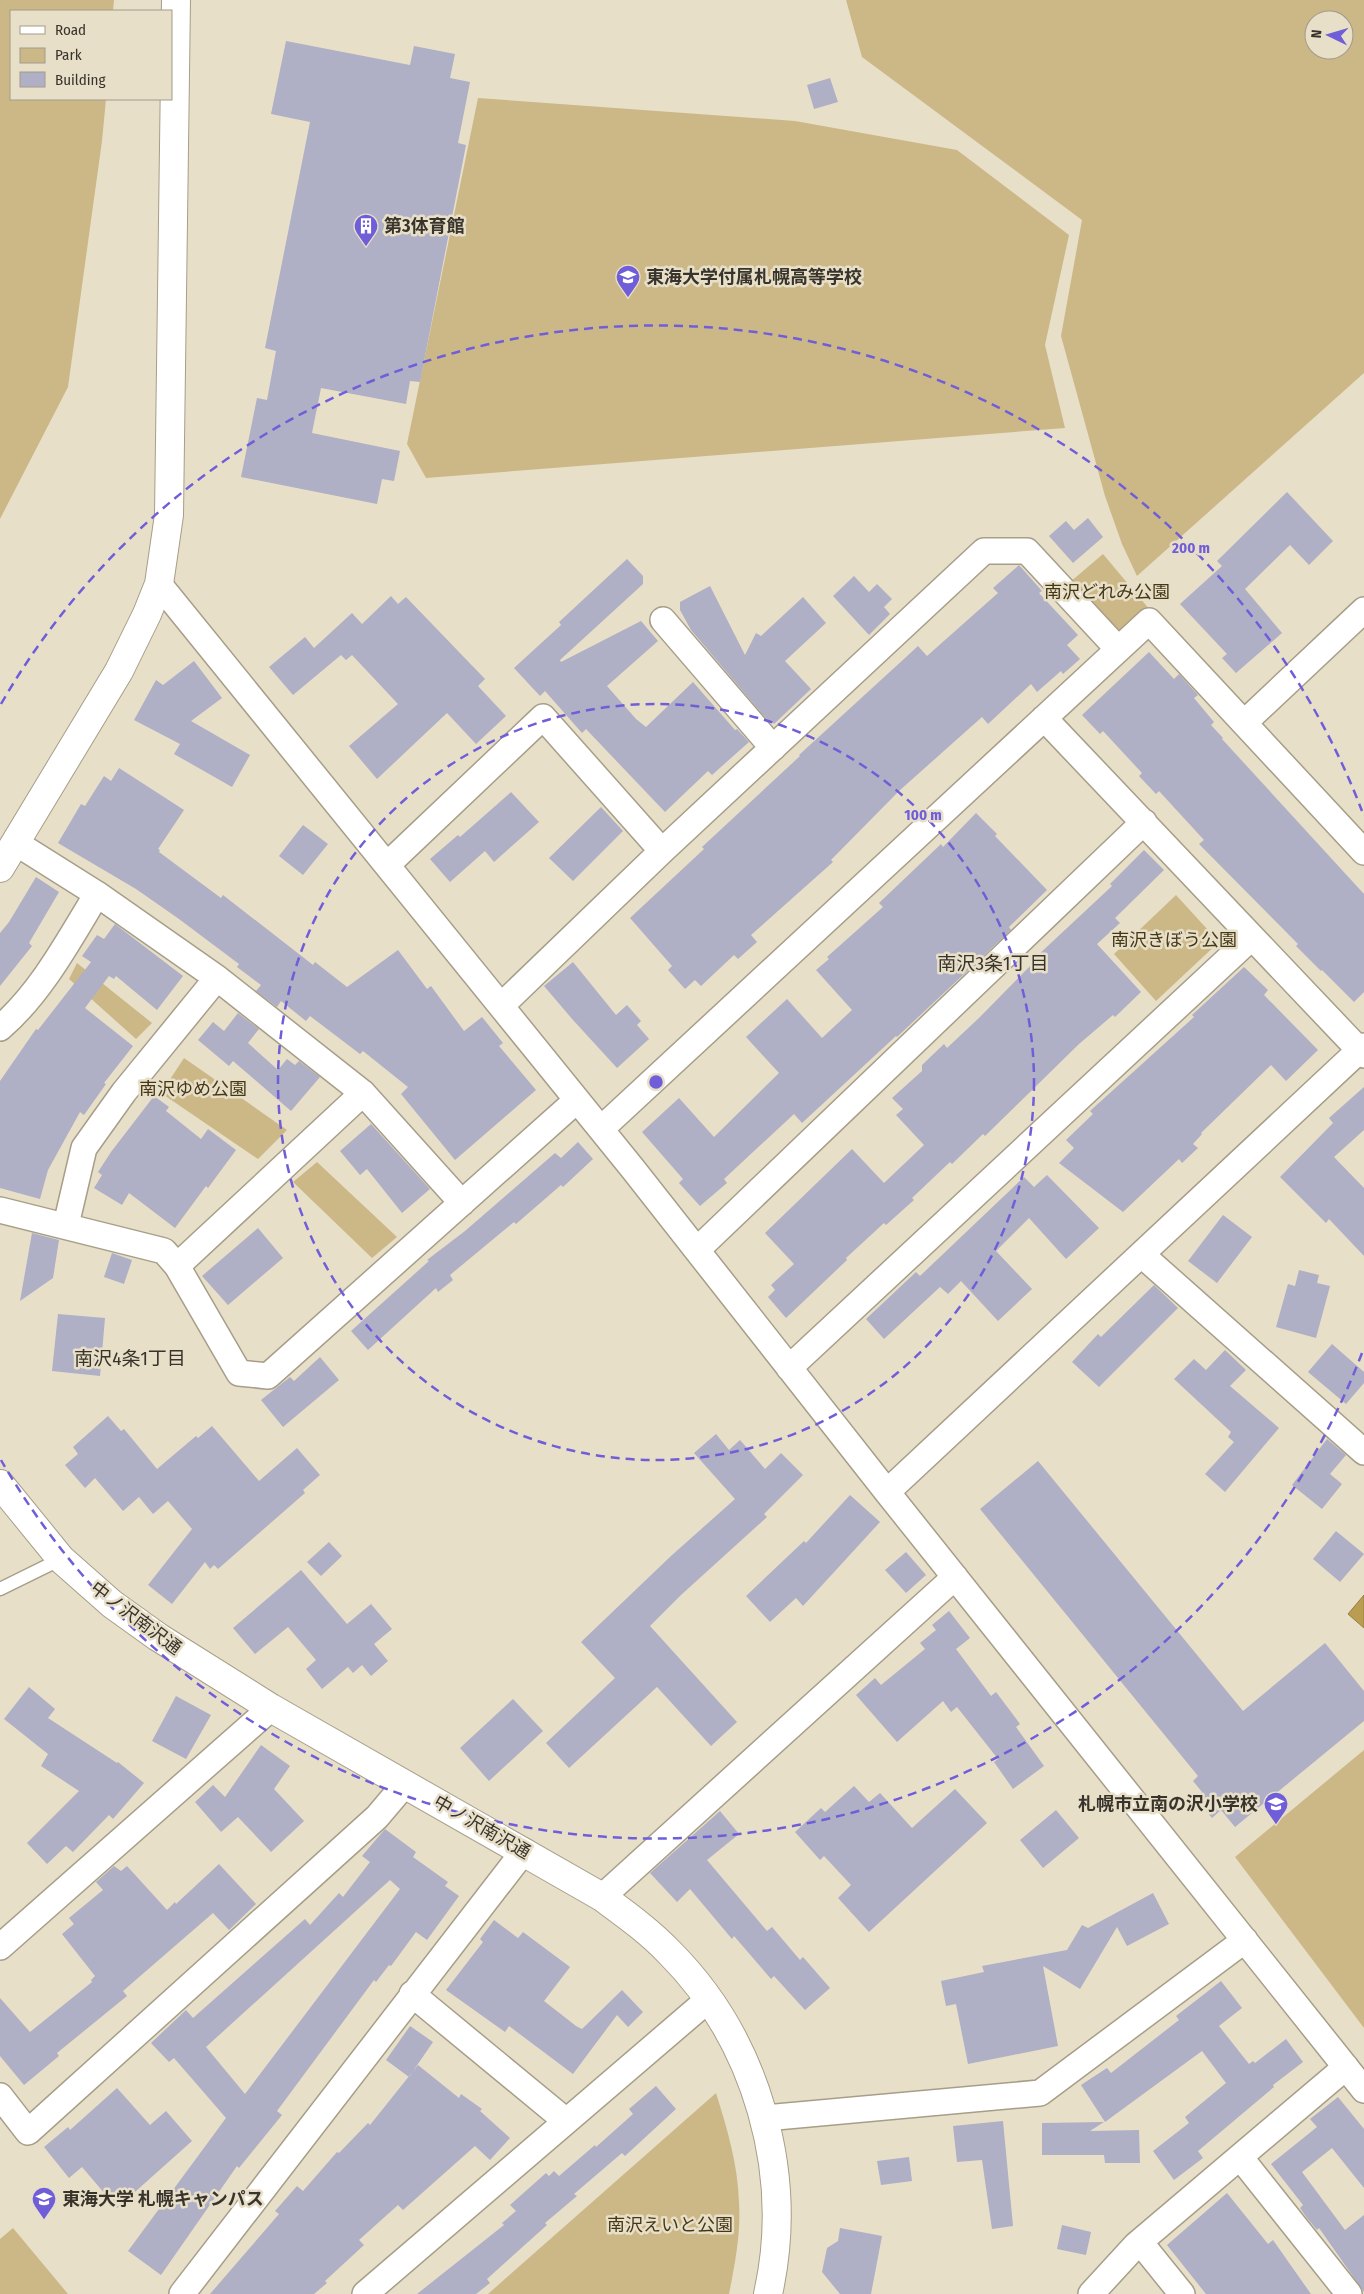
<svg xmlns="http://www.w3.org/2000/svg" width="1364" height="2294" viewBox="0 0 1364 2294" font-family="'Fira Sans Condensed','Noto Sans JP',sans-serif">
  <rect width="100%" height="100%" fill="#e8dfc9"/>
  <path fill="#ccb887" fill-rule="evenodd" d="M 0,0 L 114,0 L 113,11 L 11,11 L 11,99 L 106,99 L 102,141 L 68,387 L 0,519 Z
    M 846,0 L 1364,0 L 1364,373 L 1137,576 L 1122,544 L 1105,496 L 1061,336 L 1082,220 L 862,57 ZM 1314,20 L 1344,20 L 1344,50 L 1314,50 Z
    M 478,98 L 795,121 L 957,150 L 1069,235 L 1045,345 L 1065,428 L 426,478 L 407,444 Z
    M 1103,554 L 1150,610 L 1118,636 L 1069,583 Z
    M 1176,895 L 1219,942 L 1156,1001 L 1114,954 Z
    M 77,963 L 152,1023 L 136,1039 L 69,979 Z
    M 184,1058 L 287,1130 L 258,1159 L 161,1093 Z
    M 317,1162 L 397,1237 L 372,1258 L 293,1182 Z
    M 1364,1750 L 1364,2028 L 1235,1857 Z
    M 716,2093 C 727,2128 738,2165 739,2202 C 741,2233 735,2264 729,2294 L 488,2294 Z
    M 13,2228 L 68,2294 L 0,2294 L 0,2239 Z"/>
  <path fill="#bb9d51" stroke="#947e46" d="M 1364,1595 L 1364,1628 L 1348,1614 Z"/>
  <path fill="#afafc5" fill-rule="evenodd" d="M 286,41 L 410,65 L 414,46 L 455,54 L 450,78 L 470,82 L 458,143 L 466,145 L 420,382 L 410,381 L 406,404 L 321,388 L 312,433 L 400,451 L 394,481 L 382,479 L 377,504 L 241,477 L 257,398 L 267,400 L 276,351 L 265,348 L 310,122 L 271,114 Z
    M 830,78 L 838,102 L 814,109 L 807,85 Z
    M 1287,492 L 1333,541 L 1309,565 L 1290,545 L 1245,589 L 1282,633 L 1236,673 L 1222,658 L 1227,654 L 1180,604 L 1222,566 L 1217,561 Z
    M 1088,518 L 1103,537 L 1073,563 L 1049,536 L 1066,521 L 1074,530 Z
    M 627,559 L 643,576 L 643,584 L 560,660 L 561,662 L 641,621 L 658,641 L 607,686 L 636,719 L 646,727 L 693,682 L 735,730 L 737,729 L 749,742 L 712,775 L 708,771 L 665,812 L 586,729 L 582,733 L 545,691 L 540,696 L 514,668 L 561,625 L 559,622 Z
    M 1019,565 L 1042,591 L 1039,593 L 1078,635 L 1067,645 L 1080,659 L 1063,674 L 1061,671 L 1037,692 L 1031,684 L 988,724 L 982,717 L 899,791 L 831,860 L 833,862 L 751,935 L 757,942 L 738,959 L 734,955 L 701,986 L 695,980 L 685,989 L 668,970 L 672,966 L 630,918 L 704,849 L 702,847 L 800,756 L 799,755 L 905,658 L 918,646 L 927,656 L 998,593 L 993,588 Z
    M 854,576 L 869,592 L 877,584 L 892,599 L 884,607 L 890,614 L 869,635 L 833,596 Z
    M 710,586 L 745,655 L 756,633 L 761,636 L 803,597 L 826,623 L 785,661 L 811,689 L 774,724 L 772,721 L 770,723 L 691,630 L 680,610 L 680,602 Z
    M 391,596 L 398,604 L 406,597 L 485,679 L 478,686 L 506,716 L 476,744 L 447,713 L 377,779 L 349,746 L 398,704 L 352,655 L 346,660 L 341,655 L 293,695 L 269,667 L 305,637 L 314,648 L 352,613 L 362,624 Z
    M 1149,652 L 1174,679 L 1179,674 L 1198,695 L 1194,698 L 1214,722 L 1211,725 L 1223,738 L 1222,739 L 1364,894 L 1364,992 L 1354,1002 L 1322,970 L 1321,971 L 1296,946 L 1298,944 L 1199,844 L 1204,840 L 1159,791 L 1156,794 L 1139,776 L 1142,773 L 1103,731 L 1100,734 L 1082,715 Z
    M 194,661 L 222,698 L 191,721 L 250,755 L 232,787 L 174,754 L 180,744 L 134,720 L 156,680 L 163,685 Z
    M 119,768 L 184,810 L 158,849 L 160,850 L 159,852 L 221,898 L 223,895 L 313,965 L 315,962 L 347,987 L 398,950 L 427,989 L 431,986 L 464,1031 L 482,1017 L 503,1043 L 499,1046 L 536,1090 L 455,1160 L 401,1094 L 408,1087 L 363,1051 L 360,1054 L 310,1016 L 306,1021 L 281,1001 L 277,1007 L 256,991 L 261,985 L 237,967 L 239,964 L 179,919 L 136,889 L 58,843 L 81,804 L 85,806 L 104,776 L 111,781 Z
    M 511,792 L 539,822 L 494,862 L 485,851 L 450,882 L 430,859 L 458,835 L 460,837 Z
    M 601,807 L 623,831 L 573,881 L 549,858 Z
    M 976,813 L 997,834 L 995,836 L 1047,890 L 1009,927 L 1011,930 L 897,1037 L 896,1036 L 802,1123 L 794,1114 L 724,1179 L 727,1183 L 700,1206 L 679,1183 L 683,1179 L 642,1132 L 679,1098 L 714,1137 L 779,1073 L 746,1037 L 787,999 L 822,1038 L 852,1010 L 816,970 L 829,959 L 827,957 L 883,907 L 879,903 L 941,844 L 943,847 Z
    M 303,825 L 328,844 L 303,875 L 279,856 Z
    M 1144,850 L 1164,870 L 1115,918 L 1120,923 L 1097,944 L 1141,992 L 1115,1017 L 1113,1015 L 1079,1044 L 985,1136 L 983,1134 L 952,1164 L 950,1162 L 912,1198 L 914,1200 L 886,1225 L 884,1223 L 846,1258 L 847,1260 L 786,1318 L 768,1297 L 775,1290 L 771,1285 L 794,1264 L 765,1233 L 852,1149 L 884,1183 L 924,1145 L 896,1115 L 903,1109 L 892,1098 L 922,1071 L 922,1065 L 944,1044 L 947,1048 L 980,1017 L 1037,959 L 1036,957 L 1112,886 L 1110,884 Z
    M 36,877 L 59,892 L 29,943 L 32,946 L 0,986 L 0,933 L 9,922 Z
    M 115,924 L 183,976 L 157,1010 L 116,976 L 114,979 L 109,976 L 85,1008 L 133,1046 L 104,1083 L 106,1084 L 84,1115 L 80,1112 L 48,1170 L 40,1199 L 0,1188 L 0,1081 L 36,1029 L 38,1030 L 91,962 L 82,956 L 97,935 L 104,939 Z
    M 573,962 L 616,1015 L 627,1005 L 641,1021 L 637,1025 L 649,1039 L 617,1068 L 573,1020 L 544,986 Z
    M 1244,967 L 1268,990 L 1264,995 L 1318,1050 L 1286,1081 L 1271,1065 L 1201,1133 L 1202,1134 L 1193,1144 L 1198,1148 L 1182,1163 L 1179,1159 L 1123,1212 L 1059,1163 L 1074,1148 L 1066,1140 L 1093,1114 L 1090,1111 L 1194,1017 L 1192,1015 Z
    M 238,1013 L 259,1029 L 248,1043 L 278,1070 L 287,1059 L 295,1065 L 299,1061 L 320,1077 L 291,1111 L 233,1061 L 229,1066 L 198,1040 L 213,1022 L 224,1031 Z
    M 1364,1087 L 1364,1130 L 1334,1157 L 1364,1188 L 1364,1256 L 1329,1219 L 1326,1223 L 1280,1177 L 1333,1123 L 1329,1118 Z
    M 154,1096 L 169,1107 L 166,1111 L 201,1139 L 208,1129 L 236,1150 L 208,1188 L 206,1186 L 175,1228 L 129,1193 L 122,1205 L 94,1188 L 102,1175 L 98,1172 L 111,1152 Z
    M 371,1124 L 430,1189 L 402,1213 L 367,1169 L 360,1175 L 340,1151 Z
    M 578,1142 L 593,1159 L 563,1187 L 561,1185 L 516,1224 L 514,1222 L 450,1275 L 453,1280 L 438,1292 L 436,1288 L 368,1350 L 351,1331 L 429,1261 L 427,1260 L 465,1231 L 555,1153 L 561,1158 Z
    M 1047,1175 L 1099,1228 L 1066,1259 L 1029,1218 L 996,1251 L 1032,1289 L 998,1321 L 961,1281 L 948,1294 L 940,1287 L 884,1339 L 866,1319 L 916,1272 L 920,1276 L 1024,1177 L 1034,1187 Z
    M 1223,1215 L 1252,1237 L 1217,1283 L 1188,1261 Z
    M 258,1228 L 283,1258 L 228,1305 L 202,1276 Z
    M 32,1233 L 59,1240 L 53,1278 L 20,1301 Z
    M 112,1253 L 132,1260 L 124,1284 L 104,1277 Z
    M 1299,1270 L 1319,1275 L 1317,1283 L 1330,1286 L 1316,1338 L 1276,1327 L 1288,1284 L 1295,1286 Z
    M 1154,1285 L 1178,1308 L 1099,1387 L 1072,1362 L 1098,1334 L 1101,1337 Z
    M 58,1314 L 105,1318 L 100,1376 L 52,1371 Z
    M 1332,1344 L 1364,1372 L 1364,1383 L 1346,1404 L 1308,1372 Z
    M 1225,1350 L 1246,1370 L 1230,1386 L 1279,1428 L 1225,1492 L 1205,1474 L 1234,1442 L 1228,1437 L 1231,1432 L 1174,1379 L 1194,1359 L 1206,1370 Z
    M 320,1357 L 339,1380 L 283,1427 L 261,1400 L 290,1377 L 294,1381 Z
    M 108,1416 L 121,1431 L 124,1429 L 157,1469 L 196,1436 L 198,1438 L 212,1426 L 259,1481 L 297,1448 L 320,1475 L 303,1490 L 305,1493 L 218,1569 L 214,1565 L 210,1569 L 205,1562 L 172,1604 L 148,1585 L 192,1529 L 168,1501 L 153,1514 L 139,1497 L 123,1511 L 95,1478 L 85,1488 L 65,1465 L 78,1454 L 73,1447 Z
    M 716,1434 L 729,1450 L 740,1440 L 765,1469 L 781,1453 L 803,1475 L 764,1514 L 767,1517 L 681,1595 L 650,1626 L 737,1722 L 711,1746 L 657,1687 L 569,1768 L 546,1743 L 615,1678 L 581,1642 L 671,1556 L 735,1499 L 694,1453 Z
    M 1327,1439 L 1346,1455 L 1330,1474 L 1342,1484 L 1322,1509 L 1292,1485 Z
    M 1038,1461 L 1243,1711 L 1325,1643 L 1364,1691 L 1364,1721 L 1235,1827 L 1221,1810 L 1212,1818 L 1195,1798 L 1202,1792 L 1193,1781 L 1198,1776 L 980,1509 Z
    M 850,1495 L 880,1522 L 803,1606 L 796,1598 L 770,1622 L 746,1596 L 804,1541 L 806,1543 Z
    M 1336,1531 L 1364,1554 L 1340,1582 L 1313,1559 Z
    M 329,1542 L 342,1556 L 321,1576 L 307,1562 Z
    M 906,1552 L 926,1575 L 906,1593 L 885,1570 Z
    M 301,1570 L 347,1624 L 371,1604 L 392,1629 L 374,1644 L 388,1661 L 371,1676 L 362,1665 L 353,1673 L 348,1667 L 322,1689 L 306,1669 L 316,1660 L 288,1627 L 255,1654 L 233,1628 Z
    M 949,1611 L 970,1638 L 956,1649 L 991,1696 L 996,1692 L 1020,1724 L 1016,1727 L 1044,1766 L 1013,1789 L 994,1762 L 998,1759 L 957,1707 L 951,1712 L 943,1701 L 897,1742 L 856,1695 L 875,1678 L 881,1685 L 925,1649 L 920,1643 L 936,1630 L 932,1625 Z
    M 29,1687 L 55,1709 L 48,1718 L 117,1763 L 118,1762 L 144,1783 L 113,1819 L 109,1815 L 73,1852 L 66,1846 L 47,1864 L 27,1843 L 79,1791 L 41,1766 L 48,1754 L 4,1719 Z
    M 176,1696 L 211,1715 L 186,1759 L 152,1741 Z
    M 513,1699 L 543,1731 L 489,1781 L 460,1748 Z
    M 261,1745 L 290,1766 L 274,1789 L 304,1821 L 271,1852 L 238,1817 L 221,1832 L 195,1802 L 213,1785 L 225,1797 Z
    M 854,1786 L 869,1802 L 880,1793 L 912,1828 L 955,1789 L 987,1823 L 869,1932 L 838,1898 L 851,1885 L 824,1856 L 820,1860 L 795,1832 L 821,1808 L 825,1812 Z
    M 1056,1810 L 1079,1838 L 1043,1868 L 1020,1840 Z
    M 720,1811 L 739,1834 L 707,1860 L 767,1931 L 772,1927 L 800,1960 L 803,1957 L 830,1988 L 805,2010 L 774,1976 L 771,1979 L 734,1936 L 732,1939 L 690,1889 L 677,1902 L 650,1873 Z
    M 385,1829 L 416,1852 L 413,1857 L 448,1882 L 445,1886 L 459,1896 L 427,1940 L 416,1932 L 391,1966 L 389,1965 L 376,1982 L 374,1980 L 277,2111 L 282,2115 L 239,2168 L 237,2166 L 161,2275 L 128,2251 L 226,2118 L 174,2058 L 169,2062 L 151,2043 L 186,2010 L 193,2018 L 305,1919 L 310,1925 L 339,1893 L 343,1897 L 370,1862 L 362,1856 ZM 390,1880 L 400,1889 L 245,2094 L 206,2047 Z
    M 219,1864 L 256,1904 L 229,1930 L 213,1913 L 123,1991 L 127,1996 L 57,2053 L 59,2056 L 24,2085 L 0,2056 L 0,1998 L 30,2032 L 92,1982 L 91,1980 L 95,1976 L 62,1934 L 74,1924 L 69,1918 L 103,1890 L 96,1882 L 114,1866 L 121,1871 L 127,1866 L 167,1910 L 175,1902 L 176,1904 Z
    M 1153,1893 L 1169,1924 L 1127,1946 L 1117,1927 L 1080,1989 L 1043,1966 L 1058,2046 L 968,2064 L 956,2004 L 946,2006 L 941,1981 L 984,1972 L 982,1966 L 1067,1950 L 1082,1925 L 1088,1928 Z
    M 494,1920 L 518,1938 L 523,1932 L 570,1967 L 544,2001 L 576,2026 L 582,2029 L 622,1990 L 643,2012 L 628,2027 L 617,2015 L 573,2074 L 509,2026 L 505,2032 L 446,1990 L 483,1942 L 480,1939 Z
    M 1221,1981 L 1242,2008 L 1219,2026 L 1249,2064 L 1253,2061 L 1255,2063 L 1286,2039 L 1303,2062 L 1273,2085 L 1274,2087 L 1198,2151 L 1203,2158 L 1174,2180 L 1153,2151 L 1189,2123 L 1185,2117 L 1226,2083 L 1202,2051 L 1105,2122 L 1081,2085 L 1107,2068 L 1111,2073 L 1179,2020 L 1176,2016 Z
    M 410,2026 L 433,2042 L 409,2077 L 386,2060 Z
    M 418,2065 L 459,2098 L 461,2094 L 482,2109 L 480,2111 L 510,2138 L 490,2160 L 475,2146 L 403,2210 L 398,2205 L 359,2240 L 364,2245 L 325,2281 L 327,2283 L 314,2294 L 210,2294 L 279,2214 L 275,2211 L 297,2186 L 303,2191 L 337,2152 L 339,2153 L 368,2123 L 370,2125 Z
    M 656,2086 L 676,2109 L 625,2156 L 622,2153 L 574,2194 L 577,2196 L 545,2223 L 547,2225 L 487,2279 L 490,2283 L 476,2294 L 417,2294 L 504,2225 L 502,2223 L 516,2211 L 510,2205 L 546,2173 L 549,2176 L 554,2171 L 559,2176 L 595,2145 L 596,2147 L 633,2114 L 629,2109 Z
    M 117,2088 L 150,2125 L 166,2111 L 192,2141 L 117,2208 L 82,2167 L 69,2178 L 44,2147 L 68,2127 L 70,2130 Z
    M 1338,2097 L 1364,2129 L 1364,2188 L 1332,2148 L 1302,2172 L 1345,2230 L 1364,2215 L 1364,2292 L 1319,2228 L 1317,2230 L 1307,2218 L 1300,2208 L 1303,2205 L 1271,2164 L 1317,2127 L 1310,2119 Z
    M 1003,2121 L 1013,2226 L 992,2229 L 982,2160 L 957,2162 L 953,2126 Z
    M 1104,2122 L 1090,2131 L 1139,2130 L 1140,2163 L 1105,2163 L 1104,2155 L 1042,2155 L 1042,2123 Z
    M 909,2157 L 912,2181 L 881,2185 L 877,2161 Z
    M 1227,2193 L 1268,2244 L 1273,2240 L 1311,2294 L 1206,2294 L 1167,2245 Z
    M 1062,2225 L 1091,2232 L 1086,2255 L 1057,2249 Z
    M 840,2228 L 882,2236 L 871,2294 L 840,2294 L 822,2272 L 827,2248 L 838,2241 Z"/>
  <g fill="none" stroke-linecap="round" stroke-linejoin="round">
    <defs>
      <path id="lane" d="M 0,1589 L 61,1559"/>
      <path id="street" d="M 159,584 L 633,1169 L 887,1492 L 1364,2090
        M 663,620 L 773,748
        M 1044,718 L 1364,1055
        M 1244,723 L 1364,610
        M 16,843 L 97,894 L 217,978 L 363,1093 L 462,1203
        M 387,865 L 543,717 L 662,851
        M 501,1006 L 662,851 L 984,551 L 1027,551 L 1118,649
        M 0,1028 C 41,993 69,940 97,894
        M 601,1129 L 1149,621 L 1364,852
        M 0,1210 L 164,1251 L 177,1266 L 239,1373 L 268,1376 L 577,1100
        M 66,1225 L 84,1148 L 124,1092 L 217,978
        M 697,1250 L 1144,822
        M 1142,1255 L 1364,1452
        M 177,1266 L 363,1093
        M 789,1368 L 1252,937
        M 887,1492 L 1364,1046
        M 602,1897 L 955,1577
        M 0,1947 L 271,1708
        M 412,1994 L 566,2121
        M 0,2096 L 28,2132 L 377,1817 L 405,1784
        M 765,2118 L 1040,2093 L 1245,1940
        M 1240,2157 L 1349,2294
        M 1140,2242 L 1182,2294
        M 182,2294 L 524,1851
        M 365,2294 L 709,1999
        M 1091,2294 L 1136,2245 L 1346,2067"/>
      <path id="secondary" d="M 0,868 L 119,671 L 147,614 L 159,584 L 169,515 L 176,0
        M 0,1484 L 61,1559 L 112,1604 L 158,1637 L 271,1708 L 602,1897 C 625,1914 649,1931 669,1952 C 757,2040 795,2173 768,2294"/>
    </defs>
    <use href="#lane" stroke="#a79e89" stroke-width="15"/>
    <use href="#street" stroke="#a79e89" stroke-width="28"/>
    <use href="#secondary" stroke="#a79e89" stroke-width="30"/>
    <use href="#lane" stroke="#fff" stroke-width="12"/>
    <use href="#street" stroke="#fff" stroke-width="25"/>
    <use href="#secondary" stroke="#fff" stroke-width="28"/>
  </g>
  <g fill="none" stroke="#705ed9" stroke-width="2.5" stroke-dasharray="9 6">
    <circle cx="656" cy="1082" r="378"/>
    <path d="M1362 1353A756 756 0 0 1 1 1460M1 704A756 756 0 0 1 1362 811"/>
  </g>
  <defs>
    <symbol id="building-pin" viewBox="-11 -11 22 30"><path d="M0 17L-7.5 6A9.5 9.5 0 1 1 7.5 6Z" fill="#705ed9" stroke="#e8dfc9"/><path d="M-4-6H4V6H1V3H-1V6H-4ZM-2.5-4.3h1.7v1.8h-1.7ZM.8-4.3h1.7v1.8H.8ZM-2.5-1h1.7V.8h-1.7ZM.8-1h1.7V.8H.8Z" fill="#fff"/></symbol>
    <symbol id="school-pin" viewBox="-11 -11 22 30"><path d="M0 17L-7.5 6A9.5 9.5 0 1 1 7.5 6Z" fill="#705ed9" stroke="#e8dfc9"/><path d="M0-5L7-2L0 1L-7-2ZM-4 1L0 2.5L4 1V4Q0 6-4 4Z" fill="#fff"/></symbol>
    <symbol id="university-pin" viewBox="-11 -11 22 30"><path d="M0 17L-7.5 6A9.5 9.5 0 1 1 7.5 6Z" fill="#705ed9" stroke="#e8dfc9"/><path d="M0-5L7-2L0 1L-7-2ZM-4 1L0 2.5L4 1V4Q0 6-4 4Z" fill="#fff"/></symbol>
  </defs>
  <g fill-rule="evenodd">
    <use href="#building-pin" x="352" y="212" width="28" height="38"/>
    <use href="#school-pin" x="614" y="263" width="28" height="38"/>
    <use href="#school-pin" x="1262" y="1790" width="28" height="38"/>
    <use href="#university-pin" x="30" y="2185" width="28" height="38"/>
  </g>
  <g text-anchor="middle" dominant-baseline="central" stroke-width="5" stroke-linejoin="round" paint-order="stroke">
    <g font-size="18" font-weight="bold" fill="#38342b" stroke="#e8dfc9" text-anchor="start">
      <text x="384" y="226">第3体育館</text>
      <text x="646" y="277">東海大学付属札幌高等学校</text>
      <text x="1258" y="1804" text-anchor="end">札幌市立南の沢小学校</text>
      <text x="62" y="2199">東海大学 札幌キャンパス</text>
    </g>
    <g font-size="18" fill="#453816" stroke="#e8dfc9">
      <text x="1107" y="592">南沢どれみ公園</text>
      <text x="1174" y="940">南沢きぼう公園</text>
      <text x="193" y="1089">南沢ゆめ公園</text>
      <text x="670" y="2225">南沢えいと公園</text>
    </g>
    <g font-size="18" fill="#38342b" stroke="#e8dfc9">
      <text transform="translate(136 1618) rotate(37)">中ノ沢南沢通</text>
      <text transform="translate(482 1827) rotate(30)">中ノ沢南沢通</text>
    </g>
    <g font-size="19" fill="#38342b" stroke="#e8dfc9">
      <text x="993" y="963">南沢3条1丁目</text>
      <text x="130" y="1358">南沢4条1丁目</text>
    </g>
  </g>
  <circle cx="656" cy="1082" r="8" fill="#705ed9" stroke="#e8dfc9" stroke-width="2.5"/>
  <g font-size="15" text-anchor="middle" font-weight="bold" fill="#705ed9" stroke="#e8dfc9" stroke-width="5" stroke-linejoin="round" paint-order="stroke">
    <text x="1191" y="553">200 m</text>
    <text x="923" y="820">100 m</text>
  </g>
  <rect x="10" y="10" width="162" height="90" fill="#e8dfc9" stroke="#a29b8a"/>
  <rect x="20" y="26" width="25" height="8" fill="#ffffff" stroke="#a29b8a"/>
  <text x="55" y="35" font-size="15" fill="#38342b">Road</text>
  <rect x="20" y="48" width="25" height="15" fill="#ccb887" stroke="#a29b8a"/>
  <text x="55" y="60" font-size="15" fill="#38342b">Park</text>
  <rect x="20" y="72" width="25" height="15" fill="#afafc5" stroke="#a29b8a"/>
  <text x="55" y="85" font-size="15" fill="#38342b">Building</text>
  <g transform="translate(1329 35) rotate(275)"><circle r="24" fill="#e8dfc9" stroke="#a29b8a"/>
  <path d="M0-4L9 19L0 12L-9 19Z" fill="#705ed9"/>
  <text y="-8" font-size="14" font-weight="bold" text-anchor="middle" fill="#38342b">N</text>
  </g>
</svg>
